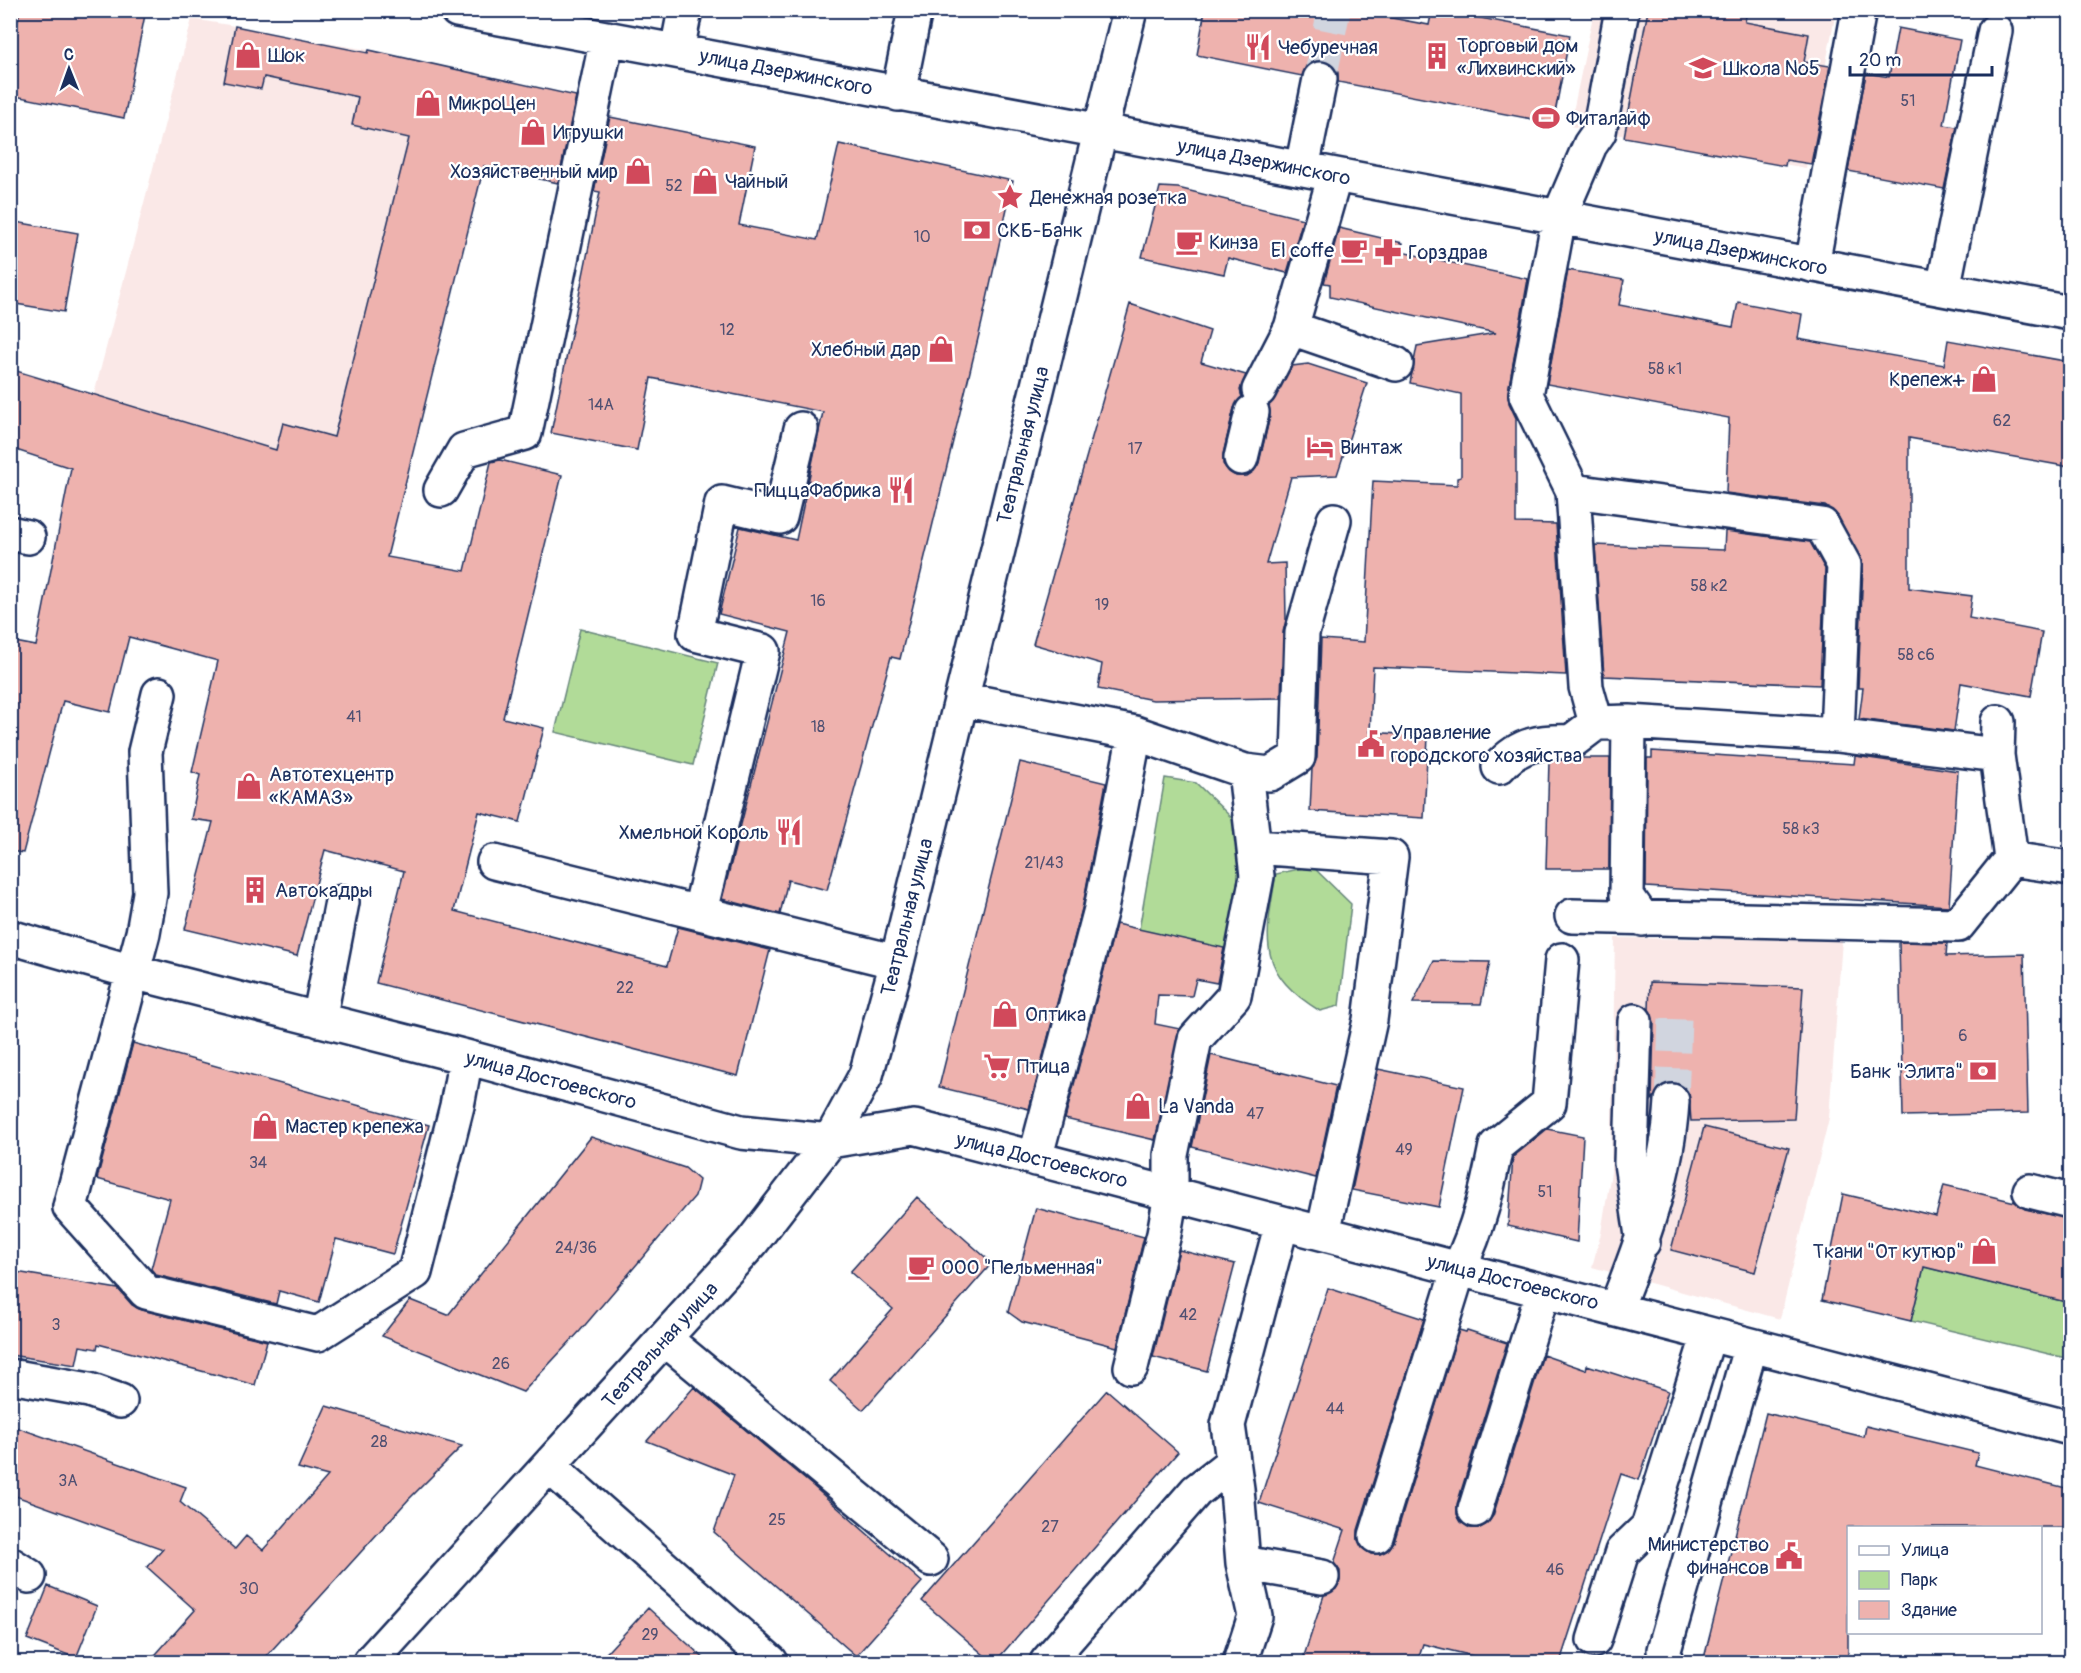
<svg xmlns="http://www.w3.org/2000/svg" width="2081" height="1673" viewBox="0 0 2081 1673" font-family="Pangolin,sans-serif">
  <rect width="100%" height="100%" fill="#fff"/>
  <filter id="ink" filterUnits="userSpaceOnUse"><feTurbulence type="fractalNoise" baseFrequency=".0167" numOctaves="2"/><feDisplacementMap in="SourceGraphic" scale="12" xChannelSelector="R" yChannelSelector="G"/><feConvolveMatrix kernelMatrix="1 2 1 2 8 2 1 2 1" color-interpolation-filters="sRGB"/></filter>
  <g filter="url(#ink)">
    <path fill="#fae8e7" d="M 1594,11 L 1836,11 L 1806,168 L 1570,126 Z
      M 192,19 L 235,26 L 224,82 L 261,89 L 264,77 L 292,83 L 301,39 L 369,50 L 352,125 L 409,138 L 334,437 L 283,423 L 276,450 L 94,394 Z
      M 1615,938 L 1842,940 L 1829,1118 L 1780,1319 L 1592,1267 L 1601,1233 L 1611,1172 Z"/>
    <path fill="#b1db98" stroke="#66857b" stroke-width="1.5" d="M 580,629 L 718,663 L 693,765 L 555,732 Z
      M 1165,778 L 1196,783 L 1234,820 L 1241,858 L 1227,949 L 1139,930 Z
      M 1312,866 L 1351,904 L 1339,1006 L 1320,1011 C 1256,972 1265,940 1276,874 Z
      M 1924,1267 L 2070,1303 L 2070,1359 L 1911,1321 Z"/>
    <path fill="#eeb2ae" stroke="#1b2f5e" stroke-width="1.5" d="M 20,10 L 146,10 L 124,118 L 10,95 L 10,56 Z
      M 1205,10 L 1350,10 L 1429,25 L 1432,10 L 1439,10 L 1570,35 L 1553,123 L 1338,82 L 1338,72 L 1333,65 L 1323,61 L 1315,61 L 1306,66 L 1302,76 L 1197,55 Z
      M 1648,10 L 1747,10 L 1745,22 L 1809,34 L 1804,62 L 1830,66 L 1811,164 L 1786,160 L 1785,166 L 1624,137 Z
      M 235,26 L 368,53 L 369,50 L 576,96 L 558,183 L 484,166 L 387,557 L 465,571 L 491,462 L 500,460 L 562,475 L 503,718 L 544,728 L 520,822 L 479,812 L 454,911 L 667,966 L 678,927 L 770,950 L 738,1076 L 376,983 L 404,871 L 325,850 L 297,956 L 185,929 L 213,822 L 191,819 L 200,775 L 192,772 L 218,661 L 129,637 L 110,712 L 63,701 L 23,853 L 10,851 L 10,641 L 36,646 L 71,468 L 10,448 L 10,369 L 276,450 L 283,423 L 334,437 L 409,138 L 352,125 L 358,97 L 264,77 L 261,89 L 224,82 Z
      M 1898,28 L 1960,40 L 1944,125 L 1957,127 L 1944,189 L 1848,171 L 1866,73 L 1889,77 Z
      M 610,117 L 755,146 L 739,225 L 817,240 L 839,144 L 1013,181 L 982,322 L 900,659 L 891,657 L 827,890 L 788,880 L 780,914 L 722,899 L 790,632 L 719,614 L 740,527 L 796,540 L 823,412 L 651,378 L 637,450 L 551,433 L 600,192 L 594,191 Z
      M 1160,187 L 1178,188 L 1303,219 L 1287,273 L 1228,258 L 1224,274 L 1142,257 Z
      M 10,221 L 78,233 L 64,312 L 10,303 Z
      M 1339,228 L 1403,243 L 1401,252 L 1528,279 L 1508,392 L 1509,403 L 1516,418 L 1516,523 L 1556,524 L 1566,675 L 1373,667 L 1370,732 L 1428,736 L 1424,818 L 1310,811 L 1312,768 L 1317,758 L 1321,639 L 1364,642 L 1373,481 L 1457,485 L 1457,478 L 1461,477 L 1461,394 L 1410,383 L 1417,346 L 1496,333 L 1330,297 L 1330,284 L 1324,283 Z
      M 1568,270 L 1624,280 L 1619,305 L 1733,327 L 1738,302 L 1802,314 L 1798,339 L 1944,365 L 1948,340 L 2070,362 L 2070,467 L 1909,438 L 1909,588 L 1972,596 L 1969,618 L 2042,632 L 2031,696 L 1961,683 L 1954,731 L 1859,719 L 1863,688 L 1858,688 L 1863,565 L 1838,516 L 1825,506 L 1726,493 L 1729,418 L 1547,384 Z
      M 1130,304 L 1210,331 L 1201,362 L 1246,375 L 1240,390 L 1242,397 L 1234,408 L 1223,454 L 1223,464 L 1229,472 L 1236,476 L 1247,476 L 1254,471 L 1259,463 L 1270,416 L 1269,406 L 1292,366 L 1308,364 L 1367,383 L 1337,475 L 1291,477 L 1266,564 L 1285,563 L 1286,620 L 1283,632 L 1281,698 L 1153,700 L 1098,689 L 1102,664 L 1033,644 Z
      M 1725,531 L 1810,542 L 1825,569 L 1820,685 L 1604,676 L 1595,545 L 1724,550 Z
      M 1652,751 L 1854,764 L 1855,756 L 1958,771 L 1949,906 L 1646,887 L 1647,758 L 1652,758 Z
      M 1580,758 L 1610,758 L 1609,869 L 1546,869 L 1549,761 Z
      M 1020,762 L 1106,783 L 1083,905 L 1029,1109 L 939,1087 Z
      M 1116,924 L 1224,948 L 1217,983 L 1196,979 L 1192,996 L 1158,995 L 1155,1024 L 1180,1029 L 1155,1140 L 1065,1119 Z
      M 1899,942 L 1947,943 L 1946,956 L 2024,954 L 2028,1113 L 1903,1116 Z
      M 1434,961 L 1490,962 L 1481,1004 L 1413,1003 Z
      M 1650,982 L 1803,987 L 1794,1119 L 1691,1121 L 1689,1094 L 1683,1086 L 1674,1082 L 1664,1084 L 1652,1100 L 1654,1022 L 1649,1010 Z
      M 133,1043 L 429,1125 L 393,1254 L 336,1239 L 319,1302 L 279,1291 L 276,1304 L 156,1275 L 151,1269 L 170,1199 L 97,1179 Z
      M 1211,1055 L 1336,1086 L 1316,1178 L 1192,1147 Z
      M 1378,1069 L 1464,1087 L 1439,1207 L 1352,1190 Z
      M 1704,1127 L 1789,1148 L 1755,1272 L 1671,1250 Z
      M 1547,1129 L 1583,1136 L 1577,1242 L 1508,1226 L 1513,1157 Z
      M 591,1137 L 685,1168 L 699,1180 L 695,1196 L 580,1331 L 523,1392 L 382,1336 L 410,1300 L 448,1315 Z
      M 1944,1185 L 2015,1202 L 2025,1209 L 2070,1219 L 2070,1303 L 1924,1267 L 1911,1321 L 1822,1300 L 1843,1194 L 1936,1216 Z
      M 917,1197 L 992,1263 L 863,1410 L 830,1381 L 893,1309 L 850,1272 Z
      M 1036,1208 L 1144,1237 L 1117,1347 L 1022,1322 L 1008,1312 Z
      M 1179,1250 L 1235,1264 L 1207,1371 L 1153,1357 Z
      M 10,1271 L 118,1289 L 132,1305 L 142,1310 L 267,1341 L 255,1385 L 98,1344 L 97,1349 L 80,1346 L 76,1365 L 10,1355 Z
      M 1328,1288 L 1424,1319 L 1358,1530 L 1358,1540 L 1362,1548 L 1371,1554 L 1380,1554 L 1388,1550 L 1394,1542 L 1459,1330 L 1466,1332 L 1467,1330 L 1507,1343 L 1457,1504 L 1457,1514 L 1461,1522 L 1470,1528 L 1480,1528 L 1487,1524 L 1493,1516 L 1543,1355 L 1586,1370 L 1587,1365 L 1668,1391 L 1639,1480 L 1621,1474 L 1560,1662 L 1498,1662 L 1423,1644 L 1417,1662 L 1302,1662 L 1324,1595 L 1336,1589 L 1340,1581 L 1340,1571 L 1334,1563 L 1345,1530 L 1259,1503 Z
      M 694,1387 L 813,1486 L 922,1582 L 856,1656 L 714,1532 L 734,1475 L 647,1441 Z
      M 1107,1390 L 1178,1452 L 995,1662 L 992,1662 L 922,1601 Z
      M 326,1406 L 462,1446 L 409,1499 L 261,1662 L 149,1662 L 195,1610 L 147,1567 L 163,1549 L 10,1494 L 10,1425 L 186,1487 L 180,1502 L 235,1549 L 246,1536 L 263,1550 L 328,1476 L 298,1468 Z
      M 1766,1413 L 1864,1437 L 1866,1426 L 1978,1453 L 1975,1465 L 2070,1489 L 2070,1527 L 1848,1527 L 1848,1662 L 1703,1662 Z
      M 48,1586 L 97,1606 L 76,1658 L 27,1639 Z
      M 648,1608 L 708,1662 L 598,1662 Z"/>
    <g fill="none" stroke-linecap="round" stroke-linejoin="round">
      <path stroke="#d1d5df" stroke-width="33" stroke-dasharray="33 16" stroke-linecap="butt" d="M 1320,79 L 1334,10
        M 1672,1101 L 1675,1019"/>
      <defs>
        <path id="minor" d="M 457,10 L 2070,313
          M 1622,10 L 1599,132 L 1590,145 L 1559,217 L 1526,395 L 1573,491 L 1822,525 L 1844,565 L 1837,735
          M 677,51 L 685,10
          M 898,94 L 915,10
          M 1302,168 L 1320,79
          M 1812,265 L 1859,10
          M 1943,289 L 1995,31
          M 1291,328 L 1396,364
          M 1259,390 L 1291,328 L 1335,175
          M 1241,458 L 1252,412
          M 441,490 L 464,450 L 525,433 L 607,38
          M 1573,491 L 1586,687 L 1596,723 L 1629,722 L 1627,896 L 1643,919
          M 10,533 L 28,537
          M 159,694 L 145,752 L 150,893 L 143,933 L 70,1207 L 146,1292 L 318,1334 L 415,1272 L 457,1106 L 466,1057
          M 961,699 L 1135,733 L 1101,909 L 1035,1159
          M 1135,733 L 1245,771 L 1270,774 L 1298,757 L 1302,633 L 1334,520
          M 1997,755 L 1998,722
          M 1499,767 C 1520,743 1541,741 1571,742 L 1596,723
          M 1254,847 L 1391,857 L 1370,1020 L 1323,1233
          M 2011,859 L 2070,868
          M 494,862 L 897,962
          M 700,911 L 763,651 L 695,634 L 722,503 L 780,517 L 801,429
          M 1572,916 L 1958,925 L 2011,859 L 1997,755 L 1837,735 L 1629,722
          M 10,937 L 133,972 L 466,1057 L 741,1132 L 830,1141 L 914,1127 L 2070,1428
          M 319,1020 L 342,902
          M 1635,1021 L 1631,1163 L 1643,1242
          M 2030,1191 L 2070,1201
          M 1282,1223 L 1228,1425 L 1237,1489 L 1243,1563 L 1322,1577
          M 1616,1308 C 1642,1243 1668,1172 1672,1101
          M 665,1339 L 931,1559
          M 1131,1367 L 1164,1234 L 1171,1194 L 1171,1155 L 1195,1039 L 1234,996 L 1257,876 L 1245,771
          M 10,1376 L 89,1390 L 120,1401
          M 549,1466 L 771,1662
          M 1475,1510 L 1543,1291
          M 1376,1536 L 1459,1268 C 1479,1227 1487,1191 1496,1146 L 1549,1103 L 1562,960
          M 10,1564 L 29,1576
          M 1594,1640 L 1622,1552 L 1648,1527 L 1709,1334
          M 370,1662 L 752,1242 L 830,1141 L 866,1075 L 897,962 L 1130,10
          M 1047,1662 L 1196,1491 L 1233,1462
          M 1240,1662 L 1255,1616 L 1243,1563
          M 1665,1662 L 1664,1650 L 1751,1345"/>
      </defs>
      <use href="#minor" stroke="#1b2f5e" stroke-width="38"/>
      <use href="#minor" stroke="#fff" stroke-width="33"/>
    </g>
  </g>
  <defs>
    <symbol id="restaurant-bare" viewBox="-9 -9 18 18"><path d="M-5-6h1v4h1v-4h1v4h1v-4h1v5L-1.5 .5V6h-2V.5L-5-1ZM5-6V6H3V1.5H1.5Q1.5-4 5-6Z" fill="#d1495b" stroke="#fff" stroke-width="2.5" paint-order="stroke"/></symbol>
    <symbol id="shop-bare" viewBox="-9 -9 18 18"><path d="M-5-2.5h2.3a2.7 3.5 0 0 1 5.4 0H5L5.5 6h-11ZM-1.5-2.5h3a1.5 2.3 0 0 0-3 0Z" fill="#d1495b" stroke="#fff" stroke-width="2.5" paint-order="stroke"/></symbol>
    <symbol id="building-bare" viewBox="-9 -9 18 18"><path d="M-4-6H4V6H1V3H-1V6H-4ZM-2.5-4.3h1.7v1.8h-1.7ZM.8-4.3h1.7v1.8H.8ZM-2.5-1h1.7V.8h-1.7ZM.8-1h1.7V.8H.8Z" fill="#d1495b" stroke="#fff" stroke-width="2.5" paint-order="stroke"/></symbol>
    <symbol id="school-bare" viewBox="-9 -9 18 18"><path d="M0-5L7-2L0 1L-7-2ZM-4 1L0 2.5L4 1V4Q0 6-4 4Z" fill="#d1495b" stroke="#fff" stroke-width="2.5" paint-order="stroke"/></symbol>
    <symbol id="stadium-bare" viewBox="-9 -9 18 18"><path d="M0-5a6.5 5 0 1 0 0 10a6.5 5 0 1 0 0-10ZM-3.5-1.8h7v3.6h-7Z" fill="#d1495b" stroke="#fff" stroke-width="2.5" paint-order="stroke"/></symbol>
    <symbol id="sight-bare" viewBox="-9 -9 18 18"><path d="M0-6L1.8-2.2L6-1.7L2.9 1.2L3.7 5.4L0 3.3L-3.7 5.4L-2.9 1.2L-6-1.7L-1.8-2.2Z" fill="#d1495b" stroke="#fff" stroke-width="2.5" paint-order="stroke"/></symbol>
    <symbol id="bank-bare" viewBox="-9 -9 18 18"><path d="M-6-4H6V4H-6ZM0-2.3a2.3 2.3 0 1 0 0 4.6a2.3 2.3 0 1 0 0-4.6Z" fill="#d1495b" stroke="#fff" stroke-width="2.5" paint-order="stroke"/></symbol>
    <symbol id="cafe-bare" viewBox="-9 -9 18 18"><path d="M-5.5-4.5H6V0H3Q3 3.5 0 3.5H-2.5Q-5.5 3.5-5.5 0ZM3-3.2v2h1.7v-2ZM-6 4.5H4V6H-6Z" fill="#d1495b" stroke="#fff" stroke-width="2.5" paint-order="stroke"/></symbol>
    <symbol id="pharmacy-bare" viewBox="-9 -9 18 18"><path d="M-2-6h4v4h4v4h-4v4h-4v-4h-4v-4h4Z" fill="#d1495b" stroke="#fff" stroke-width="2.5" paint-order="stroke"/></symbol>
    <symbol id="hotel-bare" viewBox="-9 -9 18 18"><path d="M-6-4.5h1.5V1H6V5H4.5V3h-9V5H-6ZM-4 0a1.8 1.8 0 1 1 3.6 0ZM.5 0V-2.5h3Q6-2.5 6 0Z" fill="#d1495b" stroke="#fff" stroke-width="2.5" paint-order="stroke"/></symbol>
    <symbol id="civic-bare" viewBox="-9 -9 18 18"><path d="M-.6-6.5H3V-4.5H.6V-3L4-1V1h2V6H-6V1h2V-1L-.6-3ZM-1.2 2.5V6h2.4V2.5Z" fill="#d1495b" stroke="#fff" stroke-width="2.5" paint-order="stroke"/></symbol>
    <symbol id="supermarket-bare" viewBox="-9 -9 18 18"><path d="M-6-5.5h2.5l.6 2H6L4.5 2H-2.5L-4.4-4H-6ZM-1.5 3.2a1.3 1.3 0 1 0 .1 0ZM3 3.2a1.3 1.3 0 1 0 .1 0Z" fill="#d1495b" stroke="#fff" stroke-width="2.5" paint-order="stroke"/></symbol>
  </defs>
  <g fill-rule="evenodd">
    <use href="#restaurant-bare" x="1239" y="28" width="38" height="38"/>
    <use href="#shop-bare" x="229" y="36" width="38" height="38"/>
    <use href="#building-bare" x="1418" y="37" width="38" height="38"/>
    <use href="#school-bare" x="1684" y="49" width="38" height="38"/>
    <use href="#shop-bare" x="409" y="84" width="38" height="38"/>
    <use href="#stadium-bare" x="1527" y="99" width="38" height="38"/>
    <use href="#shop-bare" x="514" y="113" width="38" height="38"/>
    <use href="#shop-bare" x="619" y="152" width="38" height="38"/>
    <use href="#shop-bare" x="686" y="162" width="38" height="38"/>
    <use href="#sight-bare" x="991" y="178" width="38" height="38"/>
    <use href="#bank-bare" x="958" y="211" width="38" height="38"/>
    <use href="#cafe-bare" x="1170" y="223" width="38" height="38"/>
    <use href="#cafe-bare" x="1335" y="231" width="38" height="38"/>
    <use href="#pharmacy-bare" x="1369" y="233" width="38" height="38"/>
    <use href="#shop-bare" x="922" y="330" width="38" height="38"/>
    <use href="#shop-bare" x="1965" y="360" width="38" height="38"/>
    <use href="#hotel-bare" x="1301" y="428" width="38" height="38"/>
    <use href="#restaurant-bare" x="882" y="471" width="38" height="38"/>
    <use href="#civic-bare" x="1352" y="725" width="38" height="38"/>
    <use href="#shop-bare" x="230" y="767" width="38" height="38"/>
    <use href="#restaurant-bare" x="770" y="813" width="38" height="38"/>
    <use href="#building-bare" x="236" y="871" width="38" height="38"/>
    <use href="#shop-bare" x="986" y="995" width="38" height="38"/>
    <use href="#supermarket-bare" x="978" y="1047" width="38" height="38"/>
    <use href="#bank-bare" x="1964" y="1052" width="38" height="38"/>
    <use href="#shop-bare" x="1119" y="1087" width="38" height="38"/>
    <use href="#shop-bare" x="246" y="1107" width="38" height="38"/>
    <use href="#shop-bare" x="1965" y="1232" width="38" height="38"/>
    <use href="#cafe-bare" x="902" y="1248" width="38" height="38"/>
    <use href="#civic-bare" x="1770" y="1537" width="38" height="38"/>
  </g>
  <g text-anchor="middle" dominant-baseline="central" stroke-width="4.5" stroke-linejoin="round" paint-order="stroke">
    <g font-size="16" fill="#505072">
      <text x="1908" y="101">51</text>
      <text x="674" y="186">52</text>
      <text x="922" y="237">10</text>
      <text x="727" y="330">12</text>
      <text x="1665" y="369">58 к1</text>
      <text x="601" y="405">14А</text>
      <text x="2002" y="421">62</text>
      <text x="1135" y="449">17</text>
      <text x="1709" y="586">58 к2</text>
      <text x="818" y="601">16</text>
      <text x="1102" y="605">19</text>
      <text x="1916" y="655">58 с6</text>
      <text x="354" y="717">41</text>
      <text x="818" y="727">18</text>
      <text x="1801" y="829">58 к3</text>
      <text x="1044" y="863">21/43</text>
      <text x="625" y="988">22</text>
      <text x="1963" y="1036">6</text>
      <text x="1255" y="1114">47</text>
      <text x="1404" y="1150">49</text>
      <text x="258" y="1163">34</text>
      <text x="1545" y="1192">51</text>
      <text x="576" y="1248">24/36</text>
      <text x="1188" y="1315">42</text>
      <text x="56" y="1325">3</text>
      <text x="501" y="1364">26</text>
      <text x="1335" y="1409">44</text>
      <text x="379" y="1442">28</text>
      <text x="68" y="1481">3А</text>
      <text x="777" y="1520">25</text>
      <text x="1050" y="1527">27</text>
      <text x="1555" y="1570">46</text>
      <text x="249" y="1589">30</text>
      <text x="650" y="1635">29</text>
    </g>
    <g font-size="20" fill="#1b2f5e" stroke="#fff" text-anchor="start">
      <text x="1457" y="45">Торговый дом<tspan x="1457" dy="23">«Лихвинский»</tspan></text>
      <text x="1278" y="47">Чебуречная</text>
      <text x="268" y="55">Шок</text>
      <text x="1723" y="68">Школа №5</text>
      <text x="448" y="103">МикроЦен</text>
      <text x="1566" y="118">Фиталайф</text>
      <text x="553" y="132">Игрушки</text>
      <text x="618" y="171" text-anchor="end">Хозяйственный мир</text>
      <text x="725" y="181">Чайный</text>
      <text x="1030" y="197">Денежная розетка</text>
      <text x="997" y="230">СКБ-Банк</text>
      <text x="1209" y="242">Кинза</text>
      <text x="1334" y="250" text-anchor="end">El coffe</text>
      <text x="1408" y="252">Горздрав</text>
      <text x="921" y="349" text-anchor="end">Хлебный дар</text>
      <text x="1964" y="379" text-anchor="end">Крепеж+</text>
      <text x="1340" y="447">Винтаж</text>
      <text x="881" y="490" text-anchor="end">ПиццаФабрика</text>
      <text x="1391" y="732">Управление<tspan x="1391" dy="23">городского хозяйства</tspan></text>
      <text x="269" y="774">Автотехцентр<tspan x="269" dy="23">«КАМАЗ»</tspan></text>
      <text x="769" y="832" text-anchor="end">Хмельной Король</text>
      <text x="275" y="890">Автокадры</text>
      <text x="1025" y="1014">Оптика</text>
      <text x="1017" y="1066">Птица</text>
      <text x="1963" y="1071" text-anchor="end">Банк "Элита"</text>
      <text x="1158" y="1106">La Vanda</text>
      <text x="285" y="1126">Мастер крепежа</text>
      <text x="1964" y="1251" text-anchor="end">Ткани "От кутюр"</text>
      <text x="941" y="1267">ООО "Пельменная"</text>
      <text x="1769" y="1544" text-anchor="end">Министерство<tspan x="1769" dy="23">финансов</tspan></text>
    </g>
    <g font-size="20" fill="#1b2f5e" stroke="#fff">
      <text transform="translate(786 72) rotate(11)">улица Дзержинского</text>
      <text transform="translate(1264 162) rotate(11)">улица Дзержинского</text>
      <text transform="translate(1741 252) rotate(11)">улица Дзержинского</text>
      <text transform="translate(1023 445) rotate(-76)">Театральная улица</text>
      <text transform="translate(907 917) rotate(-76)">Театральная улица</text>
      <text transform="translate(551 1080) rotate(15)">улица Достоевского</text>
      <text transform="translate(1042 1160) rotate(14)">улица Достоевского</text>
      <text transform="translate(1513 1282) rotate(14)">улица Достоевского</text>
      <text transform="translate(660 1345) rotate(-48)">Театральная улица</text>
    </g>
  </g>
  <rect width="2081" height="1673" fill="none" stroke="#fff" stroke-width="36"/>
  <rect x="18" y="18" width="2045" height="1637" fill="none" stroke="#1b2f5e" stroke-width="2" filter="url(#ink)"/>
  <rect x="1847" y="1526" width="195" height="108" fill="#ffffff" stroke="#a4acbf" stroke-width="1.5"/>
  <rect x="1859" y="1546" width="30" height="9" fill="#ffffff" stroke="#a4acbf" stroke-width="1.5"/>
  <text x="1901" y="1556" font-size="18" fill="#1b2f5e">Улица</text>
  <rect x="1859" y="1571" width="30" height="18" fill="#b1db98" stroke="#a4acbf" stroke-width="1.5"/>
  <text x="1901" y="1586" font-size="18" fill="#1b2f5e">Парк</text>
  <rect x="1859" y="1601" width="30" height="18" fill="#eeb2ae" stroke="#a4acbf" stroke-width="1.5"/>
  <text x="1901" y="1616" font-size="18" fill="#1b2f5e">Здание</text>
  <g transform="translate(69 69) rotate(359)" stroke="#ffffff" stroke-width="4.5" paint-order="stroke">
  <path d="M0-4.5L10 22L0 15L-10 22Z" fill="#1b2f5e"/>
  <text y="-9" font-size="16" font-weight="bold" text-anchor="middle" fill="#1b2f5e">С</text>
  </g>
  <path d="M1850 66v9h142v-9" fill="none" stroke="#1b2f5e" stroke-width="3"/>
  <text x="1859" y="66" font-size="18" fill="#1b2f5e" stroke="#ffffff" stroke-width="4.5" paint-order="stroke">20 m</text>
</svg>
